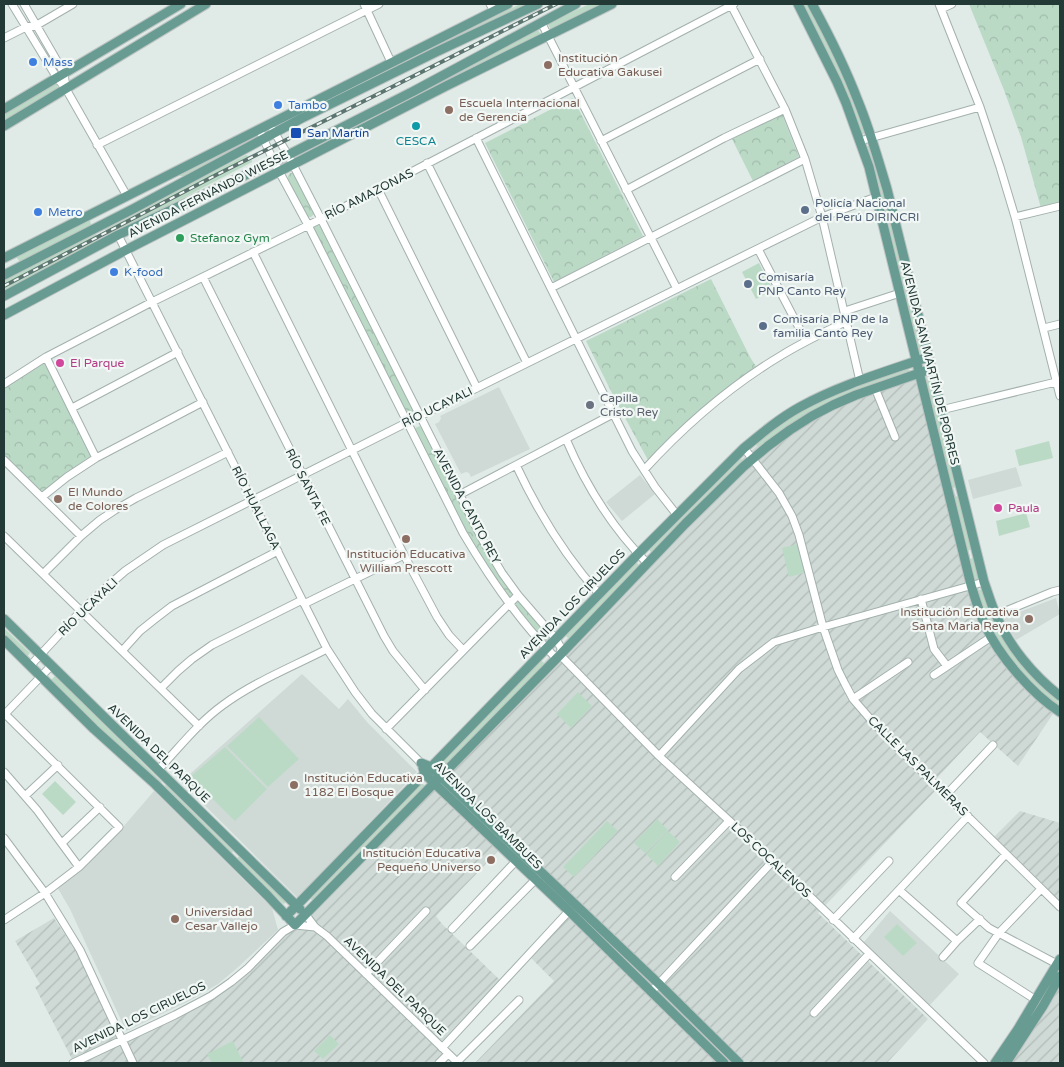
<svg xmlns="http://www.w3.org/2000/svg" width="1064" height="1067" viewBox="0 0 1064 1067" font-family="'Varela Round',sans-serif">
  <defs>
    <pattern id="industrial-furrows" width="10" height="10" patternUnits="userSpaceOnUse" patternTransform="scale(1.25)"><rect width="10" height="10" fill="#cfdad6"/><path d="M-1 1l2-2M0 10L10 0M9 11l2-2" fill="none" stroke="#b1bcb8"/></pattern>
    <pattern id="park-crowns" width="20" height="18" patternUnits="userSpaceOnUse" patternTransform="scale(1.25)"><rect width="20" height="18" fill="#bbdac6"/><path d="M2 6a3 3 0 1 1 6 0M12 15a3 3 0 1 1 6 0" fill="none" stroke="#a0bcab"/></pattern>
  </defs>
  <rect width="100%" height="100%" fill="#e0eae7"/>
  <path fill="#cfdad6" d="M 499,387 L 530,449 L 471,477 L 469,473 L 466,472 L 461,474 L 435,424 L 439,422 L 441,418 L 440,416 Z
    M 1016,467 L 1022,486 L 973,499 L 968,480 Z
    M 640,475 L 655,494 L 622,521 L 606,502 Z
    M 1056,598 L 1060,614 L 1016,640 L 1004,620 L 1006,617 Z
    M 302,674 L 339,709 L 348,699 L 367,722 L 417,772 L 298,898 L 181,782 Z
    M 154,791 L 272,908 L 278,930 L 236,969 L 218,984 L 189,1001 L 126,1031 L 70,909 L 57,887 L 86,866 L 123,827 Z
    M 890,911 L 959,974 L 929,1006 L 863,944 L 864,942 Z"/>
  <path fill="url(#industrial-furrows)" d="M 925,366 L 973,570 L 991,624 L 1059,705 L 1018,766 L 980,732 L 936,779 L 935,791 L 818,913 L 928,1019 L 887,1063 L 475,1063 L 554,981 L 531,958 L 568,917 L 499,850 L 436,916 L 442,924 L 502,982 L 443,1044 L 448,1060 L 444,1063 L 74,1063 L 35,987 L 40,984 L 15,941 L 54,918 L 78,954 L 121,1043 L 248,971 L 285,936 L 296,917 L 739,462 L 763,440 L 797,418 L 849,391 Z
    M 1020,811 L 1060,823 L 1060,904 L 993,838 Z
    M 1060,966 L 1060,1063 L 1001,1063 L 1018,1041 Z"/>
  <path fill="#bbdac6" d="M 520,4 L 532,4 L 446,45 L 444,42 Z
    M 589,4 L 607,4 L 552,32 L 548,24 Z
    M 800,4 L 807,4 L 822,29 L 840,66 L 867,132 L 861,135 Z
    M 537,29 L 543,37 L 299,160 L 296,155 L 397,105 Z
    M 54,81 C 57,83 58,85 57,89 L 4,121 L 4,111 Z
    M 256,136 L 257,138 L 188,177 L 175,175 Z
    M 871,145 L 924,351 L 923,354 L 920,354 L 917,352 L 865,147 Z
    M 246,155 L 251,157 L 252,162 L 109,237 L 104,228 Z
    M 89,218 L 92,227 L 23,262 L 20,262 L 17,258 L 17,255 Z
    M 95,232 L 100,242 L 4,293 L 4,279 Z
    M 759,263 L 773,290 L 756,299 L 742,272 Z
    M 907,368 L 910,371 L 910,373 L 809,414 L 787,427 L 758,447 L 754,442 L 793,414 L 840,391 Z
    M 927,378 L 930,379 L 957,487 L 952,488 L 924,381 Z
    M 1049,441 L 1053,458 L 1019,466 L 1015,450 Z
    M 739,457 L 743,461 L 653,554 L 649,550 Z
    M 955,496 L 960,497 L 972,549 L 967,551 L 967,550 L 953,499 Z
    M 1026,513 L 1030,527 L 999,536 L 996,521 Z
    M 798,544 L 804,573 L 789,577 L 782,548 Z
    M 974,558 L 980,580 L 974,581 L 969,559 Z
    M 636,562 L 641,567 L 570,640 L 565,635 Z
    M 983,589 L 988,605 L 1046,689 L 1060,701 L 1060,710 C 1037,691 1014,667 998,641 C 989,626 983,608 977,591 Z
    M 4,628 L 30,653 L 27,657 L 4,634 Z
    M 541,660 L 546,665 L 445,769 L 439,765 Z
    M 55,676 L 162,782 L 159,785 L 51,680 Z
    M 578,692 L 592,706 L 571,728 L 557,714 Z
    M 259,717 L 299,759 L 268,787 L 227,746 Z
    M 225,747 L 267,789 L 235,821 L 190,777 Z
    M 55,781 L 76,802 L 63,815 L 42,794 Z
    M 422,783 L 426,787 L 315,903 L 310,898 Z
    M 166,785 L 233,851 L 232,853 L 231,854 L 163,788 Z
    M 657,819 L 668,830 L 645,853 L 634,843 Z
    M 607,821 L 618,831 L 574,877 L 563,867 L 585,844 L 587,846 L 585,844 Z
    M 668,831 L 680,842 L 658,866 L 646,854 Z
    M 238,857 L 240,857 L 286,901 L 284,904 L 237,860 Z
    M 897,924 L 917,943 L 903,956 L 884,937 Z
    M 330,1035 L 339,1044 L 323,1059 L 314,1051 Z
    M 233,1041 L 243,1062 L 240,1063 L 212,1063 L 207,1054 Z"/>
  <path fill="url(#park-crowns)" d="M 969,4 L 1060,4 L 1060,202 L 1041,208 L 1021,137 L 1004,90 Z
    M 573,98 L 643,236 L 554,282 L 485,143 Z
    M 782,114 L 799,157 L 753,181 L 732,139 Z
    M 290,173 L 293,173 L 295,175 L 314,211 L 314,214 L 311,217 L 307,217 L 288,179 L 288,176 Z
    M 318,224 L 321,228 L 414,411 L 415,414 L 413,416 L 409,417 L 407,416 L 313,229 L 314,226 Z
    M 711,279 L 750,357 L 757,368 L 734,384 L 691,418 L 648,460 L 618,405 L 586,341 Z
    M 46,357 L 96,458 L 42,497 L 4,459 L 4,384 Z
    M 420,426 L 423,429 L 479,539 L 512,592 L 513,595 L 509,597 L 506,596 L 466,534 L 416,432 L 415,428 Z
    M 517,599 L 550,637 L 550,641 L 547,643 L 544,642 L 514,605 L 514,602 Z"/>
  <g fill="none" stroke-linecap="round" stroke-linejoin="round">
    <defs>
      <path id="minor" d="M 12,4 L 57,78 L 66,89 L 127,196
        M 24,4 L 64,73 L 66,88
        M 364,4 L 391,62
        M 490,4 L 494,11
        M 939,4 L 980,107 L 1000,167 L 1015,217 L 1060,396
        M 731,5 L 785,109 L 805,159 L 822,217 L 860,381
        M 941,9 L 952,4
        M 541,22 L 677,289
        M 4,38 L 26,27 L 37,25 L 73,4
        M 259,129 L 274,162 L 308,225 L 463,533 C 489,577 518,620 554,656 L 560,655
        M 273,130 L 288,155 L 321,219 L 482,539 L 502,573 L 518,595 L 556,639 L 561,648 L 560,655
        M 476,138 L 632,451 L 655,487 L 677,515
        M 601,141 L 760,59
        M 860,141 L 980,107
        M 97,145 L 379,4
        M 427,163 L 527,363
        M 378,189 L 477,388
        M 626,190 L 724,138 L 785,109
        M 1015,217 L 1060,206
        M 118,235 L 327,649 L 355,692 L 372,714 L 421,763
        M 758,249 L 806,341
        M 253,252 L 404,555 L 437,617 L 449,635 L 463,650
        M 203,277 L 384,636 L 393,651 L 425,690
        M 551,288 L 805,159
        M 845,311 L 900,293
        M 1044,328 L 1060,324
        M 46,357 L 96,458
        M 4,384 L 46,357 L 152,302 L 321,219 L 734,4
        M 875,388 L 895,437
        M 72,408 L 178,352
        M 941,410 L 1056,382
        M 566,439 C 586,486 611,527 648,564
        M 744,448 L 779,493 L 792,516 L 799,535 L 823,627 L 838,670 L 845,684 L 853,699 L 872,721 L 889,739 L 1060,907
        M 4,460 L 81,536
        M 516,465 C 538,512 565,556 599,594
        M 644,470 C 685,425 730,386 782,355 C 803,342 825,332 847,321
        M 459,495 L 613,414
        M 42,497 L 67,477 L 96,458 L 203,402
        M 4,536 L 199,726
        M 43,574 L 81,536 L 100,520 L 115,510 L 136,498 L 228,452
        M 921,599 L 934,649 L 947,666
        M 304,604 L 404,555
        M 996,615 L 1052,592 L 1060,590
        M 122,651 L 140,631 L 155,619 L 172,606 L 278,551
        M 560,655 L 659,756 L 773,861 L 984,1063
        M 30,666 L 81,611 L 109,585 L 125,571 L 163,545 L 408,422 L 822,217 L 876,197
        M 934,675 L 991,637
        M 161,688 L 178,671 L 192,659 L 212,645 L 302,600
        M 853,699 L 908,662
        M 4,715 L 51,666
        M 386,729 L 518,595
        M 659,756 L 739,669 L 774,642 L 823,627 L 984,582
        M 158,770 C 179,748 198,723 223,705 C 254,682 292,667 327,649
        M 4,772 L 37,810 L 79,867
        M 946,795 L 993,745
        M 25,796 L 58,765
        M 4,838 L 45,893 L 80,950 L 133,1063
        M 62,843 L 100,807
        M 1006,854 L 961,903 L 989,928 L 1057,964
        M 675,877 L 729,821
        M 899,890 L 957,941
        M 306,915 L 315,927 L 327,936 L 458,1063
        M 4,920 L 45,893 L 79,867 L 119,827 L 5,714
        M 833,920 L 889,861
        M 452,929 L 516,861
        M 853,939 L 968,816
        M 470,946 L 538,877
        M 943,957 L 957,941 L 980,919
        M 366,974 L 426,911
        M 651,992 L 773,861
        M 1036,1000 L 978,963 L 999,933 L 1041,889
        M 814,1013 L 869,954
        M 442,1048 L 569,911
        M 457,1062 L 519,1000
        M 73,1063 L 175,1015 L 211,996 L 231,982 L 248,968 L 283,932 L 295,925 L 315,927
        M 439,1063 L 448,1054"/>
      <path id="major" d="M 798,4 L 837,82 L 846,103 L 869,167 L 971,585 C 975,598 979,612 985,625 C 999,656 1032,694 1060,712
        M 812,4 C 829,35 845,67 858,101 C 870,130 878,159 887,189 L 984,582 C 988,593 991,604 996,615 C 1009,646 1033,675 1060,696
        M 4,109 L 181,4
        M 4,126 L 206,4
        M 4,258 L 508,4
        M 4,275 L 133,209 L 302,118 L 436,52 L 538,4
        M 4,296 L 118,235 L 288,155 L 412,92 L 576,4
        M 4,315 L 126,250 L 446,86 L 612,4
        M 4,619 L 300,909
        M 4,640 L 94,729 L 155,784 L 268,896 L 295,925 L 560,655 L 685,524 L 743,467 L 768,446 L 790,430 L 812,416 L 833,405 L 856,395 L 931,369
        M 421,763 L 431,767 L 441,777 L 658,983 L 739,1063
        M 423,768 L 425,774 L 435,784 L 569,911 L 724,1063
        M 286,916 L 303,899 L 638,554 L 744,448 C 762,433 780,418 800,407 C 840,385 885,372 928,357
        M 995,1063 L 1018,1029 L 1060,959
        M 1006,1063 L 1043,1006 L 1060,976"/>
    </defs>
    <use href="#minor" stroke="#a3b1ae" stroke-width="9"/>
    <use href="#major" stroke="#bdc4c2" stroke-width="11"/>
    <use href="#minor" stroke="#fff" stroke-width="7"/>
    <use href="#major" stroke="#689c93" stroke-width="9"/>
    <defs>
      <path id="rail" d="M 4,286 L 216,175 L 390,88 L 556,4"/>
    </defs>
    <use href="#rail" stroke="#5d7570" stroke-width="4"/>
    <use href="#rail" stroke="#f1f7f4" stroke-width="2" stroke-dasharray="5.5" stroke-linecap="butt"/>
  </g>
  <g fill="#3f7fe0" stroke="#f1f7f4" stroke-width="2">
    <circle cx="33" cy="62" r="5"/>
    <circle cx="278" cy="105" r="5"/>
    <circle cx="38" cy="212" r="5"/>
    <circle cx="114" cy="272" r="5"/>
  </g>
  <g fill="#8d6e63" stroke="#f1f7f4" stroke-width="2">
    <circle cx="548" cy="65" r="5"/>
    <circle cx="449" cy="110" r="5"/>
    <circle cx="58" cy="499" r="5"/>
    <circle cx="406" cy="539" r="5"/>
    <circle cx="1029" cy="619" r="5"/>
    <circle cx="294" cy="785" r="5"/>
    <circle cx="491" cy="860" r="5"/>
    <circle cx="175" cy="919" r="5"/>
  </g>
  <circle fill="#0f9aa8" stroke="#f1f7f4" stroke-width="2" cx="416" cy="126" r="5"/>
  <rect fill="#1a4fb4" stroke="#f1f7f4" stroke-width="2" x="290" y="127" width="12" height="12" rx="2.5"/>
  <g fill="#5c6f8a" stroke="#f1f7f4" stroke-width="2">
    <circle cx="805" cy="210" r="5"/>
    <circle cx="748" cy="284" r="5"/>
    <circle cx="763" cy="326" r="5"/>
  </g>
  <circle fill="#2e9e5b" stroke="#f1f7f4" stroke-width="2" cx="180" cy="238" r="5"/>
  <g fill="#d1479c" stroke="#f1f7f4" stroke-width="2">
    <circle cx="60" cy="363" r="5"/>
    <circle cx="998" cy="508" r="5"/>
  </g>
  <circle fill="#6b7280" stroke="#f1f7f4" stroke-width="2" cx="590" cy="405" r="5"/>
  <g text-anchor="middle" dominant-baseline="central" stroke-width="4.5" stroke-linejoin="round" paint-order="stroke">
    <g font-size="12" fill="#785e54" stroke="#f1f7f4" text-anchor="start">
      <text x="558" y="58">Institución<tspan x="558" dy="14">Educativa Gakusei</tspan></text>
      <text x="459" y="103">Escuela Internacional<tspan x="459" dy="14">de Gerencia</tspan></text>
      <text x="68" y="492">El Mundo<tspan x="68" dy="14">de Colores</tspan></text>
      <text x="406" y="554" text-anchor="middle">Institución Educativa<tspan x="406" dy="14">William Prescott</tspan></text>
      <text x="1019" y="612" text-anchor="end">Institución Educativa<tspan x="1019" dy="14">Santa Maria Reyna</tspan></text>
      <text x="304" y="778">Institución Educativa<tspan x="304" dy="14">1182 El Bosque</tspan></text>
      <text x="481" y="853" text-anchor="end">Institución Educativa<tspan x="481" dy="14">Pequeño Universo</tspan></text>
      <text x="185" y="912">Universidad<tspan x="185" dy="14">Cesar Vallejo</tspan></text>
    </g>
    <g font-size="12" fill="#366cbe" stroke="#f1f7f4" text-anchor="start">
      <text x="43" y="62">Mass</text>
      <text x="288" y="105">Tambo</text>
      <text x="48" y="212">Metro</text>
      <text x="124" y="272">K-food</text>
    </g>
    <g font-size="12" fill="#164399" stroke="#f1f7f4" text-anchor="start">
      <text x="307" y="133">San Martín</text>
    </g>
    <g font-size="12" fill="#0d838f" stroke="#f1f7f4">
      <text x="416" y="141">CESCA</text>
    </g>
    <g font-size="12" fill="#223935" stroke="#f1f7f4">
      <text transform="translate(208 194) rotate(-27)">AVENIDA FERNANDO WIESSE</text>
      <text transform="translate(369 194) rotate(-27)">RÍO AMAZONAS</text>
      <text transform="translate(930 363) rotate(76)">AVENIDA SAN MARTÍN DE PORRES</text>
      <text transform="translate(437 407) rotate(-26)">RÍO UCAYALI</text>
      <text transform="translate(308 487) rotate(63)">RÍO SANTA FE</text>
      <text transform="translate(467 506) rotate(62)">AVENIDA CANTO REY</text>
      <text transform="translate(256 508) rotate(63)">RÍO HUALLAGA</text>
      <text transform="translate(572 604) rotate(-46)">AVENIDA LOS CIRUELOS</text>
      <text transform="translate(88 607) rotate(-44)">RÍO UCAYALI</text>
      <text transform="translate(159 753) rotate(44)">AVENIDA DEL PARQUE</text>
      <text transform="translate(918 766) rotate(45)">CALLE LAS PALMERAS</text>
      <text transform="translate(488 815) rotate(45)">AVENIDA LOS BAMBUES</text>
      <text transform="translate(771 860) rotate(43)">LOS COCALENOS</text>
      <text transform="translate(395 986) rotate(44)">AVENIDA DEL PARQUE</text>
      <text transform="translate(139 1017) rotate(-26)">AVENIDA LOS CIRUELOS</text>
    </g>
    <g font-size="12" fill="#4e5e75" stroke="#f1f7f4" text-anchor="start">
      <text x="815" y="203">Policía Nacional<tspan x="815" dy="14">del Perú DIRINCRI</tspan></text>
      <text x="758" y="277">Comisaría<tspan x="758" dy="14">PNP Canto Rey</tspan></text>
      <text x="773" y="319">Comisaría PNP de la<tspan x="773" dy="14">familia Canto Rey</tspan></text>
    </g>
    <g font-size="12" fill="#27864d" stroke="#f1f7f4" text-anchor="start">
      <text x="190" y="238">Stefanoz Gym</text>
    </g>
    <g font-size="12" fill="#b23c85" stroke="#f1f7f4" text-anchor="start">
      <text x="70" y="363">El Parque</text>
      <text x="1008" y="508">Paula</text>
    </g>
    <g font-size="12" fill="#5b616d" stroke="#f1f7f4" text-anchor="start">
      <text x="600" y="398">Capilla<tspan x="600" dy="14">Cristo Rey</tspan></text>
    </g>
  </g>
  <rect width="1064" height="1067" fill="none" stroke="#223935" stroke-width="10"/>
</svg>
